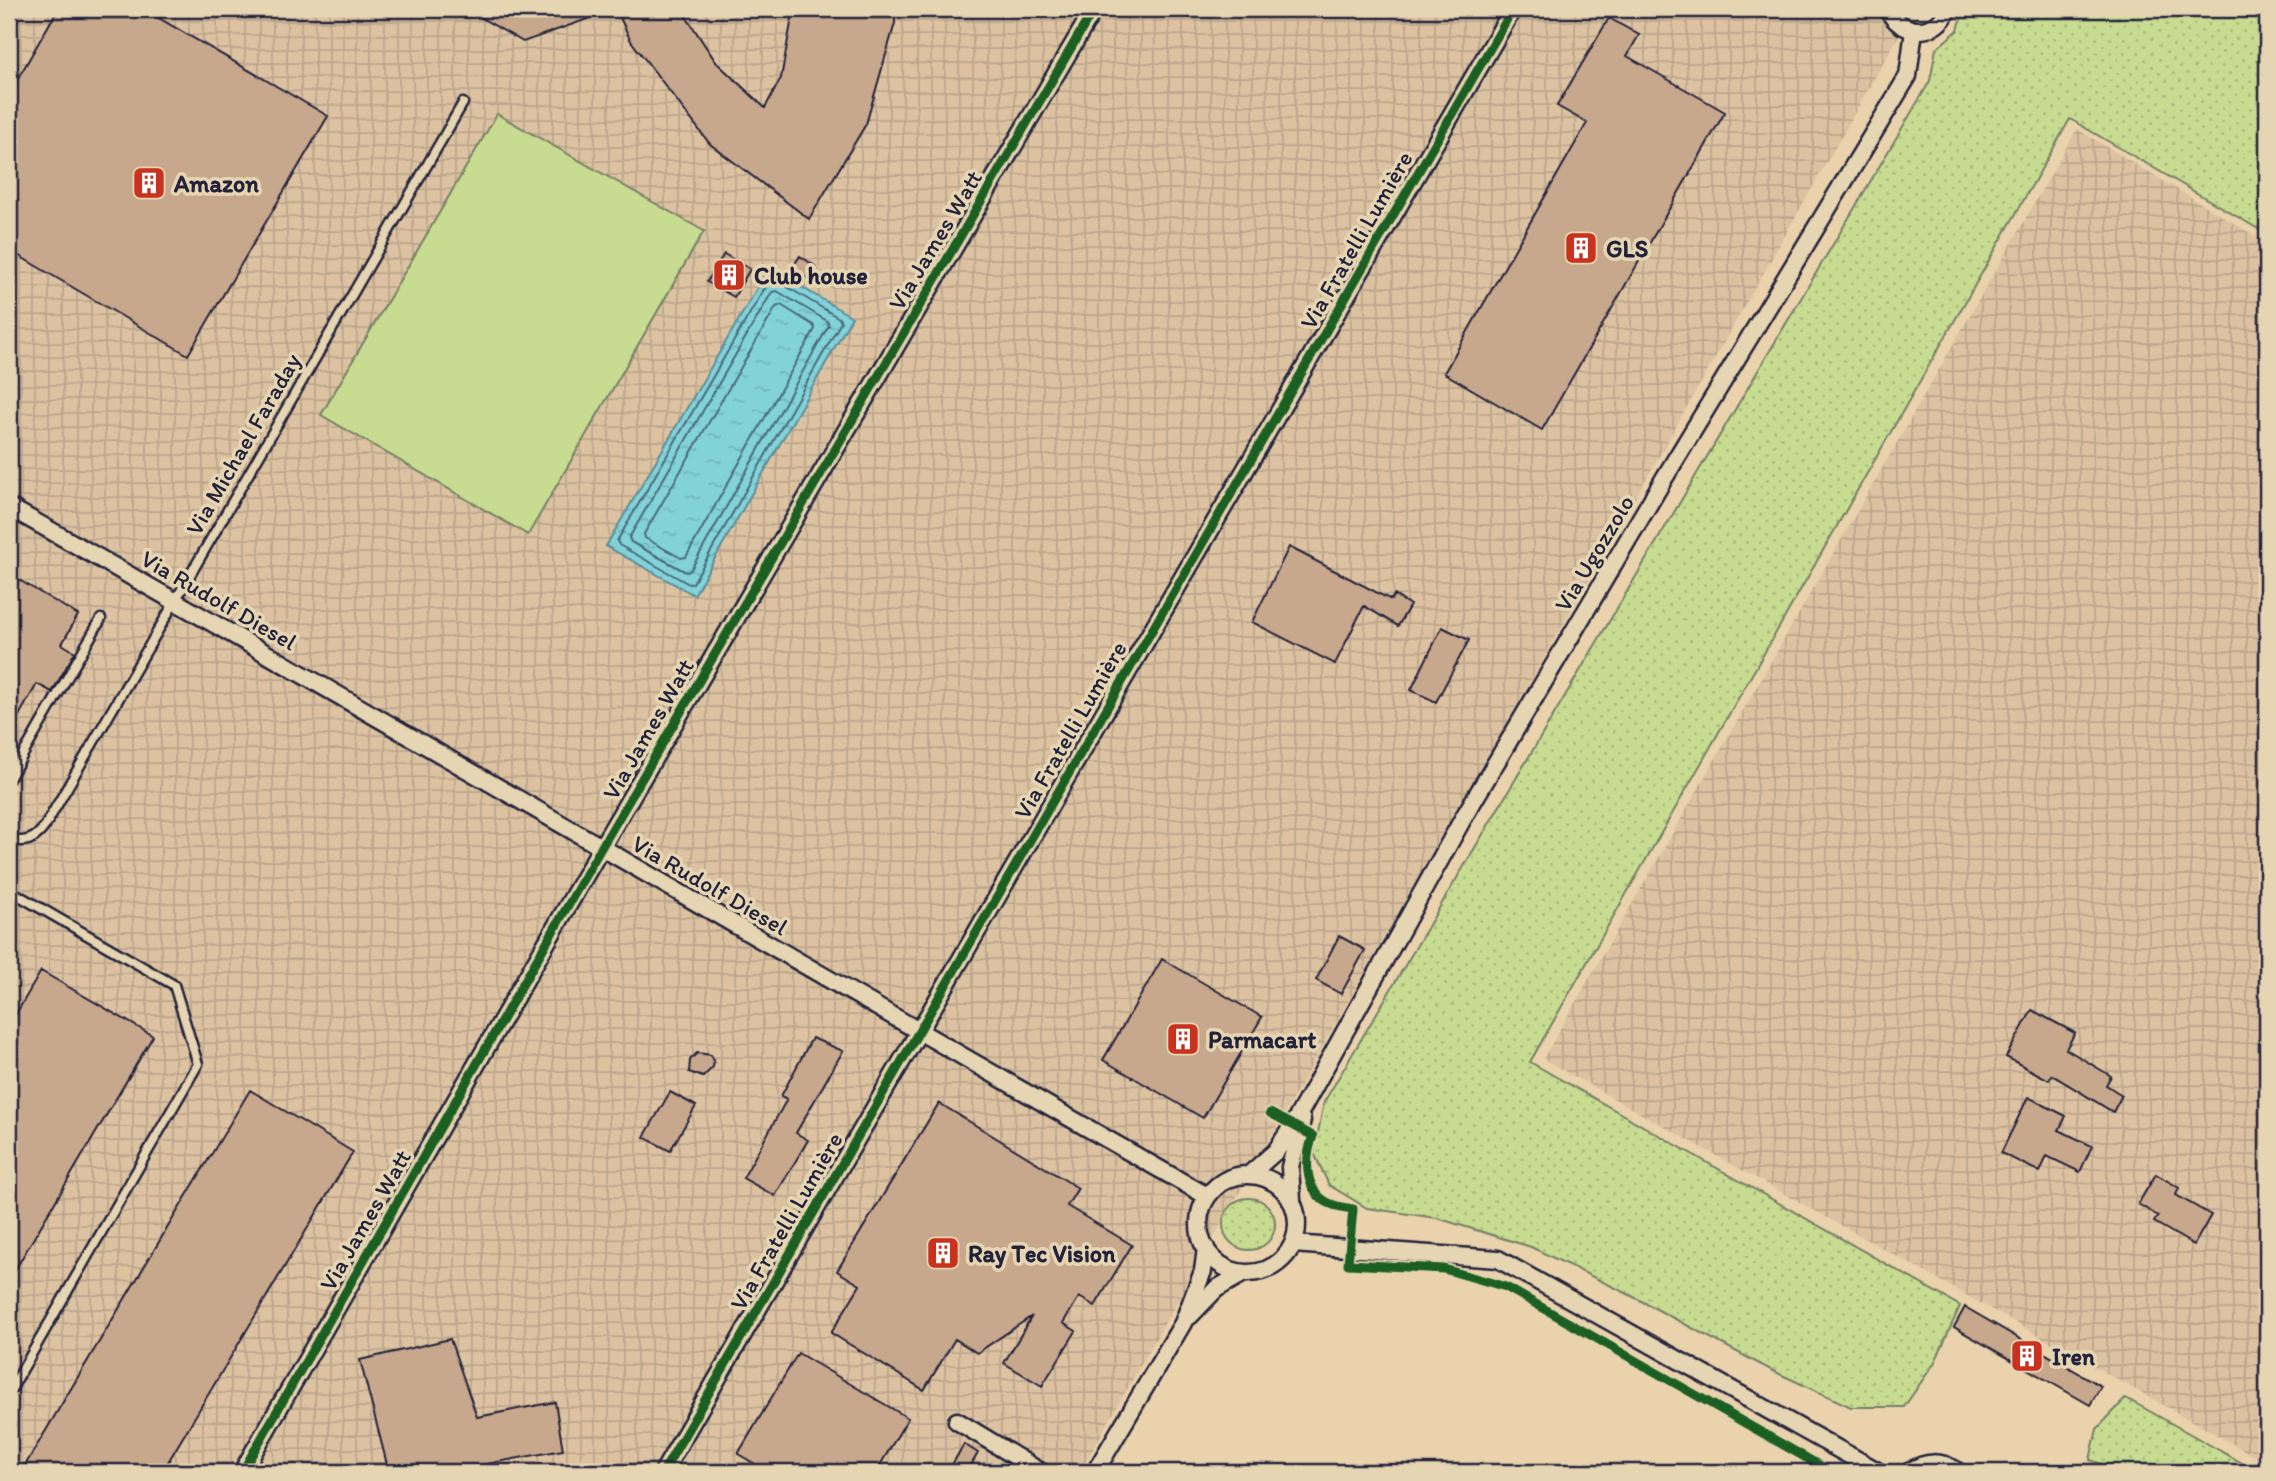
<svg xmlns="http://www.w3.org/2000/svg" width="2276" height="1481" viewBox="0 0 2276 1481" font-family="Itim,sans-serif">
  <defs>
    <pattern id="industrial-grid" width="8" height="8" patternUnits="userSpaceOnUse" patternTransform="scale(1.75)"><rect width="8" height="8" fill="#dcc2a1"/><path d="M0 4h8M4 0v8" fill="none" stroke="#bca68c"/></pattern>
    <pattern id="grass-dots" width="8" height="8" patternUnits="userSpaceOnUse" patternTransform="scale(1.75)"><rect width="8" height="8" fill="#c7dc91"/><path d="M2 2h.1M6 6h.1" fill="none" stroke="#abbc7e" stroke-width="1.8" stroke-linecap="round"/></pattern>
    <pattern id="water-ripples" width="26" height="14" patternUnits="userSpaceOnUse" patternTransform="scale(1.75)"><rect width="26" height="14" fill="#82d3d8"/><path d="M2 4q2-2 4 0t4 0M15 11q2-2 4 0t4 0" fill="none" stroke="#70b5ba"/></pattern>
  </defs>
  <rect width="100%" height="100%" fill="#ead2ad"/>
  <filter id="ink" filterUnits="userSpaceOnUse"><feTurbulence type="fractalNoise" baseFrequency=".0143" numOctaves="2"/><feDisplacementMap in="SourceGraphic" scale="14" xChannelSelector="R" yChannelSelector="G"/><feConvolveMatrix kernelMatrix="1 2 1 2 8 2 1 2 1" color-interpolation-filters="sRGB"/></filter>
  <g filter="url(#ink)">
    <path fill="url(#industrial-grid)" d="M 9,9 L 1914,9 L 1080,1472 L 9,1472 Z
      M 2077,129 L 2267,243 L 2267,1463 L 1543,1059 Z"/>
    <path fill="url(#grass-dots)" stroke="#747f66" stroke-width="2" d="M 1964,9 L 2267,9 L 2267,234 L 2070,119 L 1530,1062 L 1960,1306 L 1935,1362 L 1904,1407 L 1851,1407 L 1771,1370 L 1630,1295 L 1531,1247 L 1437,1218 L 1367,1208 L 1329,1185 L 1314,1153 L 1324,1102 L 1930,81 L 1936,49 L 1958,30 Z
      M1223 1224a26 26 0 1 1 52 0a26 26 0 1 1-52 0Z
      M 2126,1398 L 2258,1472 L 2125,1472 L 2090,1460 L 2097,1429 Z"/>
    <path fill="#c7dc91" stroke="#747f66" stroke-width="2" d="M 497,114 L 704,231 L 528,535 L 321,415 Z"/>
    <path fill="url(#water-ripples)" stroke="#5c8c99" stroke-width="2" d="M 769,268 L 852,317 L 694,595 L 606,546 Z"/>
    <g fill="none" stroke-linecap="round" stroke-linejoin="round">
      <path stroke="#48697a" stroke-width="2" d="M 770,279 L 774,279 L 839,318 L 841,322 L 693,583 L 689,584 L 619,545 L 617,541 Z
        M 777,291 L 827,321 L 829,325 L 690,571 L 686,572 L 631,542 L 629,538 L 772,292 Z
        M 781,305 L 813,325 L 815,329 L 686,557 L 681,558 L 645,538 L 644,534 L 776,307 Z"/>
    </g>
    <path fill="#c8a88d" stroke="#22223b" stroke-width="2" d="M 58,9 L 143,9 L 328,116 L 188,355 L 9,250 L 9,94 Z
      M 466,9 L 610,9 L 610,11 L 523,42 Z
      M 616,9 L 681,9 L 716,62 L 765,108 L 781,78 L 792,18 L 791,9 L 895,9 L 895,23 L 866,124 L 809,219 L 710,144 L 631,41 Z
      M 1609,18 L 1639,35 L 1627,56 L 1725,112 L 1542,430 L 1444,373 L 1587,123 L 1557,106 Z
      M 724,254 L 750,269 L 734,297 L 707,282 Z
      M 800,256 L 815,266 L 806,278 L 792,268 Z
      M 1289,547 L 1391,600 L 1394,595 L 1410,605 L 1398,626 L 1364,606 L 1335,664 L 1252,622 Z
      M 9,574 L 78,615 L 62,644 L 75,652 L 52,692 L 37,684 L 9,733 Z
      M 1442,627 L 1469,640 L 1436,702 L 1411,690 Z
      M 1339,936 L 1365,950 L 1341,994 L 1316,980 Z
      M 1162,959 L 1262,1017 L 1203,1118 L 1103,1060 Z
      M 41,971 L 153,1036 L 9,1280 L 9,1026 Z
      M 2032,1010 L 2075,1033 L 2066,1049 L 2111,1076 L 2106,1085 L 2122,1095 L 2113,1112 L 2052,1075 L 2049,1080 L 2006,1057 Z
      M 812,1038 L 843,1051 L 796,1133 L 808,1140 L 775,1196 L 743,1178 L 787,1099 L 781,1096 Z
      M 697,1053 L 711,1055 L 714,1061 L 713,1067 L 703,1077 L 689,1072 L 690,1060 Z
      M 250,1090 L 353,1152 L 162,1472 L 21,1472 Z
      M 670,1092 L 696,1106 L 670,1151 L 644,1137 Z
      M 2028,1097 L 2066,1116 L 2059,1130 L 2092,1146 L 2080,1172 L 2047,1156 L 2040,1172 L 2001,1153 Z
      M 939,1103 L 1078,1188 L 1067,1206 L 1132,1245 L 1095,1306 L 1079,1297 L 1063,1323 L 1076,1331 L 1042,1386 L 1004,1363 L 1032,1316 L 977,1353 L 955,1339 L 924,1390 L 831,1333 L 860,1285 L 837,1271 Z
      M 2156,1174 L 2179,1188 L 2176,1195 L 2211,1215 L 2194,1245 L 2154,1222 L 2158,1216 L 2138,1204 Z
      M 1965,1307 L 2101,1386 L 2090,1405 L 1954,1327 Z
      M 450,1339 L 477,1417 L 555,1402 L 563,1450 L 442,1472 L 389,1472 L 360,1360 Z
      M 798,1353 L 908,1418 L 876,1472 L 769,1472 L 738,1454 Z
      M 964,1444 L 978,1453 L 967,1472 L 948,1472 Z"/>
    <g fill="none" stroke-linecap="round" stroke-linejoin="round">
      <defs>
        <path id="service" d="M 9,779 L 101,619
          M 9,839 C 25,844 35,840 45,826 L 463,103
          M 9,890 L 174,985 L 198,1064 L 9,1393"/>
        <path id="minor" d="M 1888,9 C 1900,36 1937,38 1948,9
          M 9,507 C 410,733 806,969 1207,1196
          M 1250,1174 L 1276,1151 L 1293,1125 L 1465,815 L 1665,477 L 1908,76 L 1914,30
          M1199 1224a49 49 0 1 1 98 0a49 49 0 1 1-98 0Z
          M 1292,1200 L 1290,1167 L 1302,1120
          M 1293,1244 L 1498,1259 L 1879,1472
          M 1190,1316 L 1216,1289 L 1244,1273
          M 957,1421 L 1041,1472
          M 242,1472 L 601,848 L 1094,9
          M 663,1472 L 1513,9
          M 1095,1472 L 1183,1323 L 1203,1271 L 1206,1248
          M 1909,1472 C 1925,1461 1942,1460 1958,1472"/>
      </defs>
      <use href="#service" stroke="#22223b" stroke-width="13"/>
      <use href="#minor" stroke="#22223b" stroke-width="21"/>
      <use href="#service" stroke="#e6d5b2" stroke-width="8"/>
      <use href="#minor" stroke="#e6d5b2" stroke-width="16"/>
      <defs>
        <path id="cycleway" d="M 1270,1113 L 1313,1136 C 1304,1160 1304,1193 1331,1204 C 1338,1207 1346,1208 1353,1209 L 1348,1264 L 1444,1269 L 1506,1287 L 1831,1472
          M 242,1472 L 601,848 L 1094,9
          M 663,1472 L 1513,9"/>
      </defs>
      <use href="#cycleway" stroke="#e6d5b2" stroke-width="13"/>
      <use href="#cycleway" stroke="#1b5e20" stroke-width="9"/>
    </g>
  </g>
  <defs>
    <symbol id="building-square" viewBox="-11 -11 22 22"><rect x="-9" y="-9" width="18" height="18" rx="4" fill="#c8321e" stroke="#e6d5b2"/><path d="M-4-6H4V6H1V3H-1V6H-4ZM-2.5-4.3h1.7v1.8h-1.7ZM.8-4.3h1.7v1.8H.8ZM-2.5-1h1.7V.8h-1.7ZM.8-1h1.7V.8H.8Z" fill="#fff"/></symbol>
  </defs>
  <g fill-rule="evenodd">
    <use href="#building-square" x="130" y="164" width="38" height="38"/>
    <use href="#building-square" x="1562" y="229" width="38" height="38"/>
    <use href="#building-square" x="710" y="256" width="38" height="38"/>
    <use href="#building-square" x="1164" y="1020" width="38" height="38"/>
    <use href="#building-square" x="924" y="1234" width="38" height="38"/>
    <use href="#building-square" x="2008" y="1337" width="38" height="38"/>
  </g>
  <g text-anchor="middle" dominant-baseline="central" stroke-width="7" stroke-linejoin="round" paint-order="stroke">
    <g font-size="24" font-weight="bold" fill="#22223b" stroke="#e6d5b2" text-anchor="start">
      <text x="174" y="183">Amazon</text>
      <text x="1606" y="248">GLS</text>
      <text x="754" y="275">Club house</text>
      <text x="1208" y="1039">Parmacart</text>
      <text x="968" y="1253">Ray Tec Vision</text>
      <text x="2052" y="1356">Iren</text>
    </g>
    <g font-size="24" fill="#22223b" stroke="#e6d5b2">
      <text transform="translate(935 240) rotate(-59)">Via James Watt</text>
      <text transform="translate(1356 240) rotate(-60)">Via Fratelli Lumière</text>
      <text transform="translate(243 444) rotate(-60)">Via Michael Faraday</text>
      <text transform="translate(1594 553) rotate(-59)">Via Ugozzolo</text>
      <text transform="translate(219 600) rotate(30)">Via Rudolf Diesel</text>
      <text transform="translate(648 729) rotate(-60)">Via James Watt</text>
      <text transform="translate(1070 730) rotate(-60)">Via Fratelli Lumière</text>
      <text transform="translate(710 885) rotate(30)">Via Rudolf Diesel</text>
      <text transform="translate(365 1220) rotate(-60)">Via James Watt</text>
      <text transform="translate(786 1221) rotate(-60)">Via Fratelli Lumière</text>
    </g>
  </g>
  <rect width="2276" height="1481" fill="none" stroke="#e6d5b2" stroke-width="35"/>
  <rect x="18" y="18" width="2241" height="1446" fill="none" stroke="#22223b" stroke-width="2.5" filter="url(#ink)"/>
</svg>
